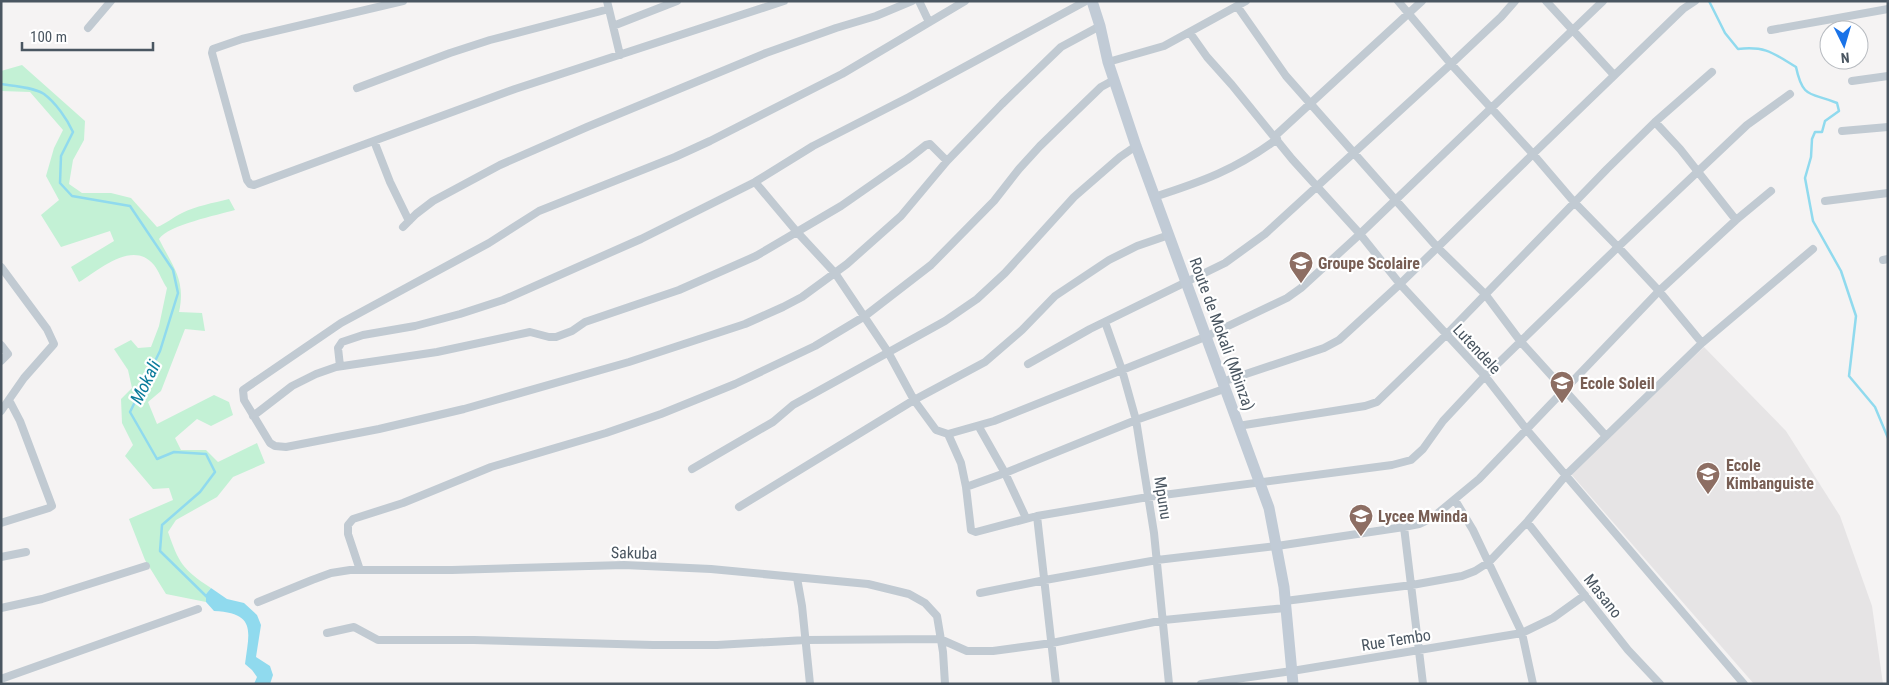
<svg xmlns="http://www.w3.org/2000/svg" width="1889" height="685" viewBox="0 0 1889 685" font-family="'Roboto Condensed',sans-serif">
  <rect width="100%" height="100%" fill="#f5f3f3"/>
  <path fill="#e6e4e5" d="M 1704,347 L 1786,431 L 1840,516 L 1872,606 L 1883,684 L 1754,684 L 1571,474 Z"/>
  <path fill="#c3f1d5" d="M 22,65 L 85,121 L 84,140 L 73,160 L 69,184 L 82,193 L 111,193 L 131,198 L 157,227 C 166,224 173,217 182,213 C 196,206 213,203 229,199 L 235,210 C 218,215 168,225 159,239 C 173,267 186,280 179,312 L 202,313 L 205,331 L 185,329 L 161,391 L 148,402 L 157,424 L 214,395 L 229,402 L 233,415 L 211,426 L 197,419 L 175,438 L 181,450 L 206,450 L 218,462 L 257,443 L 265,463 L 233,477 L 217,497 L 176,520 L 168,532 C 179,563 182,569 211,588 L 206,594 L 206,602 L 166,594 L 145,560 L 129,519 L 173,500 L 169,488 L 153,489 L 125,456 L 133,445 L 122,423 L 121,399 L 132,388 L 128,370 L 114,349 L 131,340 L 138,348 L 151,347 L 159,326 L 167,288 C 162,281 159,271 154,265 C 133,239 99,270 79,282 L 71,267 L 114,241 L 110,231 L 61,247 L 41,215 L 59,200 L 46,176 L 54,148 L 63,130 L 30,92 L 1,91 L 1,71 Z"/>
  <path fill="#90daee" d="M 211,588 L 227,599 L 244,603 L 257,615 L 261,625 L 256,657 L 270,666 L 273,675 L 270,684 L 254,684 L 257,677 L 252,670 L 245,664 C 249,632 257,613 214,611 L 206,602 L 206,594 Z"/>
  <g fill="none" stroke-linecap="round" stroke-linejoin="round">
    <path stroke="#90daee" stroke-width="2.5" d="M 1709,1 L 1725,33 L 1738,49 C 1766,46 1773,53 1796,67 C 1803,100 1811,92 1837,103 L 1839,111 L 1825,121 L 1822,132 L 1815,132 L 1812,139 L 1811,157 L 1805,178 L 1813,221 L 1841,271 L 1856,316 L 1849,376 L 1875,407 L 1888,438
      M 1,84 C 14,86 33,87 44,94 C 56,103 67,119 73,132 L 61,156 L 60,183 L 72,196 L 130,206 L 173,270 L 178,293 L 160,351 L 130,412 L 157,459 L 174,452 L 206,454 L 215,472 L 200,492 L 162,525 L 160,551 L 208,598"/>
    <path stroke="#c1cad2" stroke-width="8" d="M 403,1 L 242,39 L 213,49 L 212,53 L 247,180 L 250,184 L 254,185 L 515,89 L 784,1
      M 607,1 L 620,55
      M 919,1 L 929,22
      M 965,1 L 842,74 L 710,141 L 675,157 L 539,211 L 489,243 L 341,323 L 243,390 L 244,400 L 270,443 L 275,446 L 286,447 L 379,429 L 464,409 L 629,362 L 745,324 L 783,307 L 802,297 L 847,264 L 901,216 L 947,161 L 1002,104 L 1061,47 L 1100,26
      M 1398,1 L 1451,64 L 1533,154 L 1574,202 L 1618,247 L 1659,291 L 1702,343
      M 1546,1 L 1614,75
      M 1237,6 L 1286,76 L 1437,247 L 1485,294 L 1521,342 L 1606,436
      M 613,26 L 677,1
      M 88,28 L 111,1
      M 1771,30 L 1888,9
      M 1190,33 L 1207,57 L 1232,85 L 1292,159 L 1360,234 L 1400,284 L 1485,376 L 1527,430 L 1744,684
      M 1108,62 L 1164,46 L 1246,1
      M 1852,81 L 1888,76
      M 357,88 L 450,53 L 490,40 L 609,9
      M 1655,122 L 1680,149 L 1736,220
      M 1842,131 L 1888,127
      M 1275,136 L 1422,1
      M 374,141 L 390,182 L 409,221
      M 755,182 L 797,232 L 835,273 L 888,352 L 914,400 L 936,430 L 948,434 L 961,463 L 966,487 L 971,530 L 976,532 L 1037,516 L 1148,497 L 1392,465 L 1411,460 L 1423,449 L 1443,421 L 1485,376 L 1618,247 L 1747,125 L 1790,94
      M 1154,197 C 1201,182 1237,169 1277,139
      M 1825,201 L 1888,193
      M 403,227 L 416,214 L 433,201 L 500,165 L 587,127 L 766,53 L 836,28 L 876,16 L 912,1
      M 1883,260 L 1888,259
      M 1,267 L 47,329 L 54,344 L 24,378 L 1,411
      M 1105,322 L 1122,370 L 1136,420 L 1154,533 L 1169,684
      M 1,345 L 8,354 L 1,361
      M 1028,364 L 1090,329 L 1225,263 L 1265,234 L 1451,64 L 1501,17 L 1515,1
      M 340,366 L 338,348 L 342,342 L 363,335 L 415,326 L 460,314 L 503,300 L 641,239 L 755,182 L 813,146 L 909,97 L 1086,1
      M 1222,382 L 1324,348 L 1339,340 L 1400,284 L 1533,154 L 1683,9 L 1695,1
      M 253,416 L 292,386 L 316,374 L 336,367 L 437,352 L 530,332 L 549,337 L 556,337 L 572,331 L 585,322 L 679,290 L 756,256 L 841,206 L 907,160 L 926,145 L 930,144 L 947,161
      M 1238,426 L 1365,406 L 1377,402 L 1446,335 L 1607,169 L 1655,122 L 1712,72
      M 979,427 L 1005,473 L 1026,518
      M 948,434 L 994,421 L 1205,337 L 1287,298 L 1301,288 L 1360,234 L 1603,1
      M 692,469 L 773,422 L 793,405 L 945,321 L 977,299 L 1005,273 L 1074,197 L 1120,157 L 1136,146
      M 966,487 L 1005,473 L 1136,420 L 1224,389
      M 1455,500 L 1473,530 L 1522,633 L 1533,684
      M 739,507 L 914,400 L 985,362 L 1022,330 L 1055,296 L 1109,260 L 1137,246 L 1169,235
      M 1037,516 L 1056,684
      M 1527,522 L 1628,650 L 1660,684
      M 1,523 L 49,508 L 52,506 L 20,421 L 9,400
      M 1404,527 L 1423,684
      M 1,557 L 26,552
      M 360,570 L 348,534 L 348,525 L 353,519 L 403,503 L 491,467 L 606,433 L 661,414 L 735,384 L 815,346 L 865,316 L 931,265 L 994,201 L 1019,169 L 1040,146 L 1101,87 L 1114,80
      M 797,578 L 802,606 L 810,684
      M 980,593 L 1045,580 L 1157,560 L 1277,546 L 1404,527 L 1419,524 L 1432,518 L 1479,479 L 1659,291 L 1736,220 L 1771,191
      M 1285,601 L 1412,585 L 1462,576 L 1475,571 L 1489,562 L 1527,522 L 1567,474 L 1702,343 L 1813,249
      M 258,602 L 312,580 L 331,573 L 350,570 L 452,570 L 624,565 L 711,569 L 868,584 L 909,594 L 925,603 L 937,616 L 943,652 L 945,684
      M 1,608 L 42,599 L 146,566
      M 327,633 L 354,627 L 378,640 L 474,640 L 653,645 L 717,645 L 806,640 L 940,639 L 967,651 L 993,651 L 1052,643 L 1164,620 L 1285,608
      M 1,679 L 198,609
      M 1201,684 L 1292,671 L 1522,633 L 1553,618 L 1585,595"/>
    <path stroke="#c1cbd6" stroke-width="11" d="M 1092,1 L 1100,26 L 1108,62 L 1136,146 L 1269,508 L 1284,587 L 1293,684"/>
  </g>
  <defs>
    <symbol id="school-pin" viewBox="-11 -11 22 30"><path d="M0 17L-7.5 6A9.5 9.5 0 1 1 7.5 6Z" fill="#8d6e63" stroke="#fff"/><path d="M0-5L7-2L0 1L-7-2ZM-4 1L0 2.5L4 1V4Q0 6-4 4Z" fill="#fff"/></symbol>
  </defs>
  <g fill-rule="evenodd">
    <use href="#school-pin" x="1287" y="249" width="28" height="38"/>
    <use href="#school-pin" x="1548" y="369" width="28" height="38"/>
    <use href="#school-pin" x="1694" y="460" width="28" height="38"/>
    <use href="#school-pin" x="1347" y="502" width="28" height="38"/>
  </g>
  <g text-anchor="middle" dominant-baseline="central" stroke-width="4.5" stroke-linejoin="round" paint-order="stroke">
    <g font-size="16" font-weight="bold" fill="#785e54" stroke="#fff" text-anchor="start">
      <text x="1318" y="263">Groupe Scolaire</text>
      <text x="1580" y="383">Ecole Soleil</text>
      <text x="1726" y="465">Ecole<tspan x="1726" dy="18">Kimbanguiste</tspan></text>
      <text x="1378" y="516">Lycee Mwinda</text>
    </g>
    <g font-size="16" fill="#4a5661" stroke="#fff">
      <text transform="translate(1222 334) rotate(70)">Route de Mokali (Mbinza)</text>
      <text transform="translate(1477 349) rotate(47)">Lutendele</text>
      <text transform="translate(1163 498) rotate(81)">Mpunu</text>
      <text transform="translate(634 553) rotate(1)">Sakuba</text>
      <text transform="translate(1603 596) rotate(52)">Masano</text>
      <text transform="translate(1396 640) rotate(-9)">Rue Tembo</text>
    </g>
    <g font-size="18" font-style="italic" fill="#0c7c9b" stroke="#fff">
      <text transform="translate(145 382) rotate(-64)">Mokali</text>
    </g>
  </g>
  <rect width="1889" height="685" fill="none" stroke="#4a5661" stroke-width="5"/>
  <g transform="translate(1844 45) rotate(175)"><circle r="24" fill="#ffffff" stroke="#b7bbc0"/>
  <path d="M0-4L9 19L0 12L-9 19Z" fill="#1a73e8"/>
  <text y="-8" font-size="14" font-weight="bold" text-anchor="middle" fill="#4a5661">N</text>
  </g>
  <path d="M22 42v8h131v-8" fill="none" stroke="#4a5661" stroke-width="2.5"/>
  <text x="30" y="42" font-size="15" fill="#4a5661" stroke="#ffffff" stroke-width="4" paint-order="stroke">100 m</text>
</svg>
